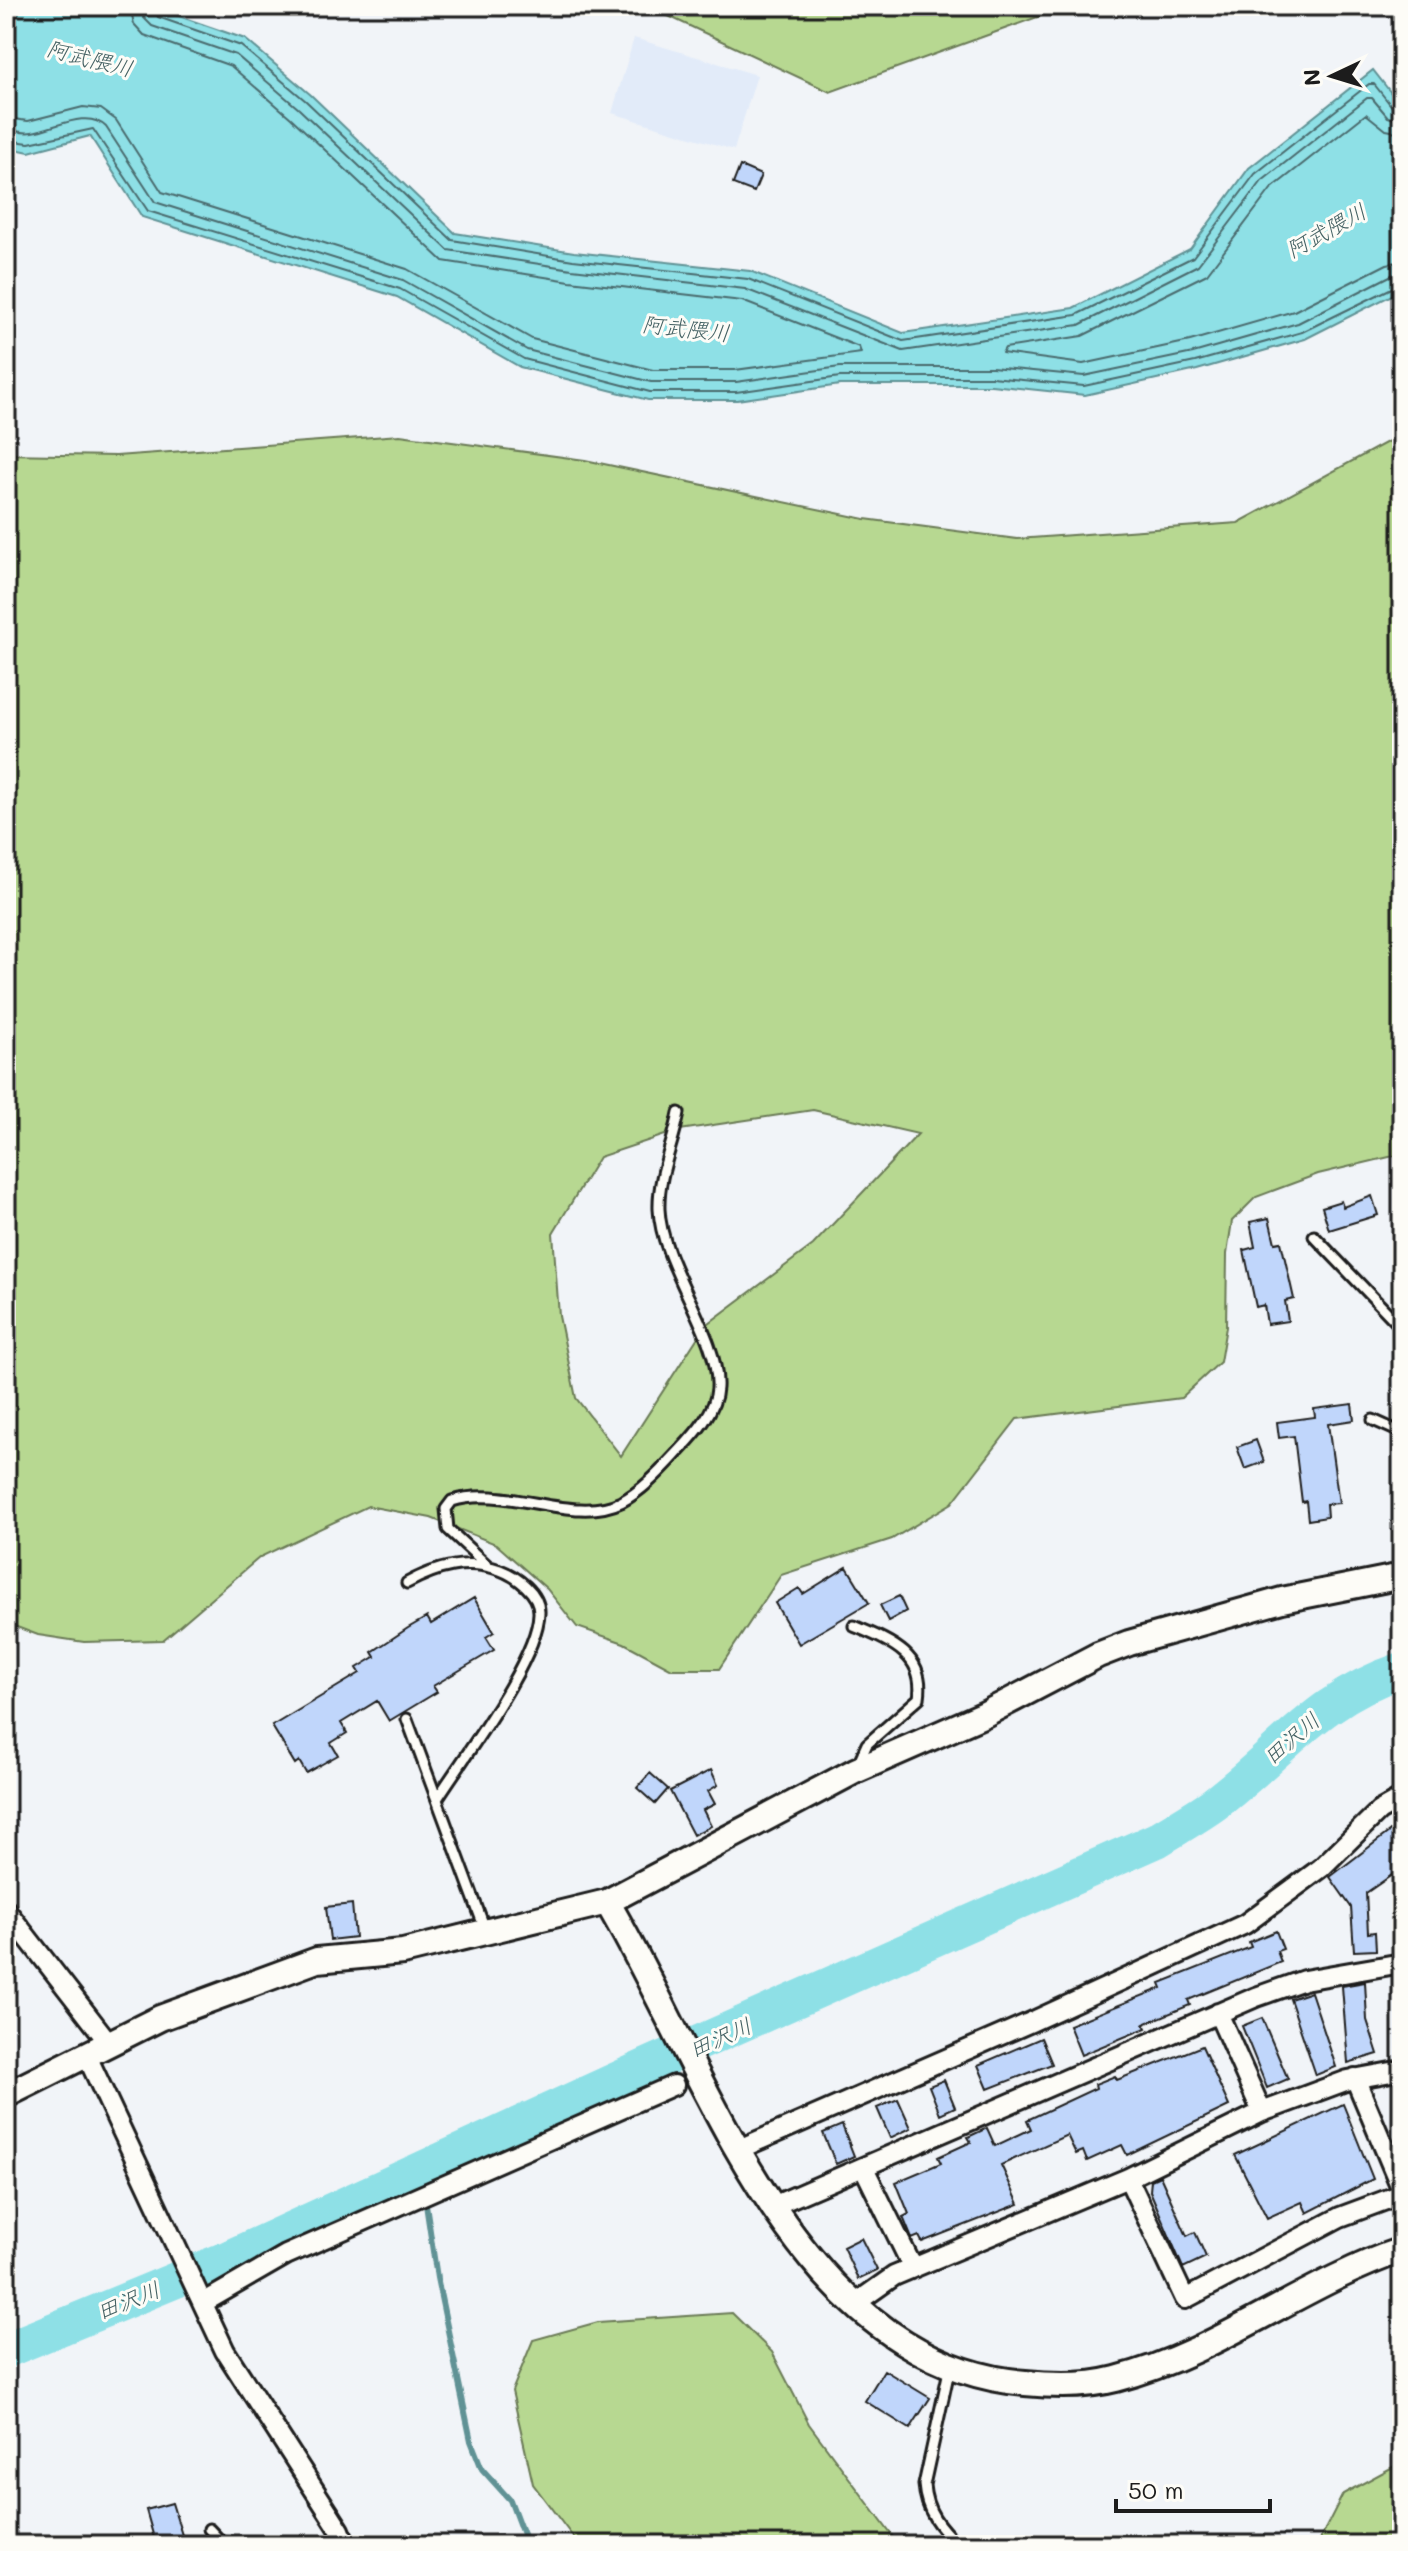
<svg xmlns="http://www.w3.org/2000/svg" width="1408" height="2551" viewBox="0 0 1408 2551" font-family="Mali,'Klee One',sans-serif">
  <rect width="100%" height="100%" fill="#f1f4f8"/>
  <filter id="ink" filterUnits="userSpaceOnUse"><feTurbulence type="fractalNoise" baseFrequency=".0125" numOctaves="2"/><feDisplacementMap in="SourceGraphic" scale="16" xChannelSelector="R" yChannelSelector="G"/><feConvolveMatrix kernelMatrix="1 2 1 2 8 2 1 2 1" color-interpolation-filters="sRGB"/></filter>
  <g filter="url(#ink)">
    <path fill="#e2ebf9" d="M 634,38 L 757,75 L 734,150 L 612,113 Z"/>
    <path fill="#b7d891" stroke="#6a7a56" stroke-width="2" fill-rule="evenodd" d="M 647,6 L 1068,6 L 830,92 Z
      M 1402,434 L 1402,1154 L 1318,1174 L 1256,1197 L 1232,1221 L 1227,1254 L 1226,1327 L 1220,1362 L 1181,1398 L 1017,1419 L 952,1503 L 892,1539 L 781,1575 L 719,1669 L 672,1669 L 624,1643 L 577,1627 L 547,1589 L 496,1544 L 431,1518 L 368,1506 L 260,1557 L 163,1640 L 84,1642 L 38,1635 L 6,1623 L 6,454 L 116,456 L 400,435 L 585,460 L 865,519 L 1017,539 L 1238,523 ZM 813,1110 L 918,1134 L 813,1245 L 705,1326 L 621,1456 L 576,1398 L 559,1316 L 553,1233 L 599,1157 L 680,1130 Z
      M 732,2313 L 772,2352 L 809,2424 L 899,2545 L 579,2545 L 533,2484 L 512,2391 L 533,2340 L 598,2322 Z
      M 1402,2462 L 1402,2545 L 1317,2545 L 1343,2494 Z"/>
    <path fill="#8ee0e6" stroke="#609295" stroke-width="2" d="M 6,6 L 150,6 L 245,39 L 311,95 L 455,233 L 574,252 L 750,271 L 903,333 L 1073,308 L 1190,249 L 1249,168 L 1373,70 L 1402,107 L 1402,290 L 1305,339 L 1197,370 L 1085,395 L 991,385 L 840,385 L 737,400 L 648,400 L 520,367 L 397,297 L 142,217 L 90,136 L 29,152 L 6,147 Z"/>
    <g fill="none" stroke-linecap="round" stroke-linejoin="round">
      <path stroke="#4a6a6d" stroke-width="2" d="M 142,6 L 144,18 L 152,26 L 236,55 L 299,109 L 448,250 L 572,269 L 745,289 L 903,351 L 1079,325 L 1198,265 L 1262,181 L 1367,98 L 1372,98 L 1388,117 L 1402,121
        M 152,6 L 158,17 L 241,46 L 306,101 L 452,240 L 573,260 L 748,279 L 903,341 L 1076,315 L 1193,257 L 1255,174 L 1369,84 L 1374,84 L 1393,108 L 1402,111
        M 6,118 L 28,121 L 83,107 L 101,109 L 116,120 L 162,192 L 407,269 L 532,339 L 653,370 L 735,370 L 861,353 L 859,347 L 742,301 L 570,281 L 443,261 L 291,118 L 231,66 L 144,35 L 134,24 L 130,6
        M 6,130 C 15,130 23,134 32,132 C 54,129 87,108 106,127 L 155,202 L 403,280 L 527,350 L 651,382 L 736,382 L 840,367 L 992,367 L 1084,376 L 1193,353 L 1298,323 L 1392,275 L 1402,273
        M 1402,133 L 1386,130 L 1366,114 L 1271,189 L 1207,274 L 1082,336 L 1005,348 L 1002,353 L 1083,364 L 1190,341 L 1294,311 L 1387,264 L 1402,261
        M 6,140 L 29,143 L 93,129 L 148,211 L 400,289 L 524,359 L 650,392 L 736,392 L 840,377 L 992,377 L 1084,386 L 1195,362 L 1302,332 L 1402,283"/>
      <path stroke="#609295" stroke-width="6" d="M 421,2171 L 437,2278 L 471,2441 L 482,2469 L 510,2500 L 527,2545"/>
      <path stroke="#8ee0e6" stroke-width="36" d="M 6,2350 L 222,2261 L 647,2066 L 1157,1840 C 1176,1828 1196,1817 1214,1804 C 1283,1752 1315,1699 1402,1670"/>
    </g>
    <path fill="#c0d6fb" stroke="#1c1c1c" stroke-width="2" d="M 740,166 L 761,175 L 754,192 L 733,184 Z
      M 1372,1196 L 1378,1215 L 1329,1230 L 1322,1207 L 1341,1201 L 1343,1207 Z
      M 1269,1218 L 1275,1243 L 1281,1242 L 1294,1299 L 1285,1301 L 1288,1321 L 1267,1324 L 1264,1305 L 1256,1307 L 1244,1250 L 1255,1247 L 1250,1222 Z
      M 1352,1404 L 1354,1420 L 1328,1424 L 1339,1503 L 1326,1504 L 1327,1517 L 1308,1520 L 1306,1501 L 1302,1502 L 1294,1436 L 1279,1438 L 1277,1422 L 1315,1417 L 1314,1409 Z
      M 1256,1440 L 1264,1462 L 1245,1469 L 1237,1447 Z
      M 847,1567 L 869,1603 L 799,1644 L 775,1603 L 799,1588 L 803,1594 Z
      M 899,1596 L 906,1611 L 888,1621 L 880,1605 Z
      M 474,1598 L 494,1632 L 486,1637 L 494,1650 L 433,1686 L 437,1692 L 389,1721 L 377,1701 L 341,1723 L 347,1733 L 331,1743 L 338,1755 L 306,1773 L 299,1761 L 295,1764 L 272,1726 L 360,1673 L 357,1668 L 375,1657 L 372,1652 L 408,1628 L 427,1617 L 431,1624 Z
      M 711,1770 L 718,1785 L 708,1791 L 715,1804 L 703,1810 L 711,1826 L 693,1835 L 670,1791 Z
      M 650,1773 L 668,1789 L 655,1804 L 637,1788 Z
      M 1402,1822 L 1402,1868 L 1366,1893 L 1368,1933 L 1375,1932 L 1376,1950 L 1354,1951 L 1351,1907 L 1330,1877 Z
      M 352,1904 L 355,1937 L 330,1940 L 326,1907 Z
      M 1276,1931 L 1283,1949 L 1277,1951 L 1281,1962 L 1188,2000 L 1190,2005 L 1144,2024 L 1146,2028 L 1081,2055 L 1069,2025 L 1162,1988 L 1160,1983 L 1251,1947 L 1249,1942 Z
      M 1365,1982 L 1367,2020 L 1378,2054 L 1348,2063 L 1342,1986 Z
      M 1311,1992 L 1336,2067 L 1316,2075 L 1290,1999 Z
      M 1262,2018 L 1288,2079 L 1267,2088 L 1242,2026 Z
      M 1041,2038 L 1052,2064 L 988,2089 L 978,2065 Z
      M 1202,2046 L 1229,2106 L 1127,2155 L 1122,2145 L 1087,2161 L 1083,2151 L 1076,2154 L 1067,2135 L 1001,2165 L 1019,2204 L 922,2242 L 919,2236 L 912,2239 L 903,2217 L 909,2214 L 896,2182 L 941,2163 L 938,2157 L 971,2142 L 968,2137 L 987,2128 L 995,2146 L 1031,2129 L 1027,2120 L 1096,2088 L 1095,2084 L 1115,2076 L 1117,2080 Z
      M 944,2080 L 955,2107 L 940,2114 L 929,2086 Z
      M 898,2099 L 911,2128 L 890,2138 L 877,2108 Z
      M 1343,2104 L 1373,2179 L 1307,2213 L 1302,2202 L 1267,2218 L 1235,2155 Z
      M 842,2125 L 854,2156 L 836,2164 L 823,2133 Z
      M 1160,2176 L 1187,2236 L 1195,2232 L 1206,2257 L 1183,2268 L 1150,2191 L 1151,2180 Z
      M 861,2238 L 877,2270 L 858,2279 L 843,2247 Z
      M 884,2370 L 930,2398 L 910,2429 L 865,2401 Z
      M 172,2503 L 185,2545 L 156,2545 L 146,2510 Z"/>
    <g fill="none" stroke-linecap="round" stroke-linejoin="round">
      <defs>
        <path id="service" d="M 1314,1236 L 1402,1328
          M 1373,1420 L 1402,1433
          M 489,1567 L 448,1529 L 446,1509 L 452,1501 C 505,1484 574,1525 621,1502 C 644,1490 663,1468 680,1450 C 696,1433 716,1411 717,1388 C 720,1336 661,1266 659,1209 C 658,1175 673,1145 679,1113
          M 407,1583 C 436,1567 467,1558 500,1570 C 516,1576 540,1593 539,1613 C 538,1659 463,1758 437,1799
          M 854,1626 C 889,1641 926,1654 919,1698 L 867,1744 L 858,1764
          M 407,1719 L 485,1929
          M 950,2366 L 924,2485 C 926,2511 939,2527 958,2545
          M 209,2529 L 224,2545"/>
        <path id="minor" d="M 6,1910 L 109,2043
          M 1218,2013 L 1262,2112
          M 86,2054 L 225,2351 L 340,2530 L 346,2545
          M 1355,2078 L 1402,2190
          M 739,2149 L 1031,2022 L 1245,1924 L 1321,1868 L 1379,1811 L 1402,1798
          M 864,2168 L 913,2268
          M 1128,2178 L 1185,2299 L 1340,2217 L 1402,2194
          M 773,2206 L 1256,1997 L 1304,1980 L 1402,1963
          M 203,2303 L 286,2255 L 674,2085
          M 853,2305 L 894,2276 L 1128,2178 L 1262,2112 L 1348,2080 L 1402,2070"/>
        <path id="tertiary" d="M 607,1902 C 708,2072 795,2363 1025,2383 C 1055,2386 1086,2387 1116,2379 C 1218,2353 1303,2283 1402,2250
          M 6,2095 L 160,2018 L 317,1960 L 403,1952 L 607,1902 L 855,1771 L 985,1714 L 1098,1655 L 1129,1643 L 1282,1600 L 1402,1576"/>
      </defs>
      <use href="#service" stroke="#1c1c1c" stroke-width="15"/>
      <use href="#minor" stroke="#1c1c1c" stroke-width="24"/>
      <use href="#tertiary" stroke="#1c1c1c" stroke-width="30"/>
      <use href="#service" stroke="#fdfcf7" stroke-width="9"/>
      <use href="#minor" stroke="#fdfcf7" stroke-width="18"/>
      <use href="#tertiary" stroke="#fdfcf7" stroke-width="24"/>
    </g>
  </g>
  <g text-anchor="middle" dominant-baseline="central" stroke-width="6" stroke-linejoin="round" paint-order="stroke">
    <g font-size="22" font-style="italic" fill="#446163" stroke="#fdfcf7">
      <text transform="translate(90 58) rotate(14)">阿武隈川</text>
      <text transform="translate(1326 230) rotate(-29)">阿武隈川</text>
      <text transform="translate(686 328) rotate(6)">阿武隈川</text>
      <text transform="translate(1291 1738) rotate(-41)">田沢川</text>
      <text transform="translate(720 2037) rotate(-24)">田沢川</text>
      <text transform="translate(128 2300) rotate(-22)">田沢川</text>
    </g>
  </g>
  <rect width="1408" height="2551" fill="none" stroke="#fdfcf7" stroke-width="32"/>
  <rect x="16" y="16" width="1376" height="2519" fill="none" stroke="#1c1c1c" stroke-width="3" filter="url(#ink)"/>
  <g transform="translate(1332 76) rotate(266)" stroke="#fdfcf7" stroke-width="6" paint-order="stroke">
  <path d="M0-6L14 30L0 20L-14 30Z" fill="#1c1c1c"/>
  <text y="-12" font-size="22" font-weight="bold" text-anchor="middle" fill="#1c1c1c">N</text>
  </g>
  <path d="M1116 2499v12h154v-12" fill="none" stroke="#1c1c1c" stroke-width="4"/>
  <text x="1128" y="2499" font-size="24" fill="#1c1c1c" stroke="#fdfcf7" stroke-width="6" paint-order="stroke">50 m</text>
</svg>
